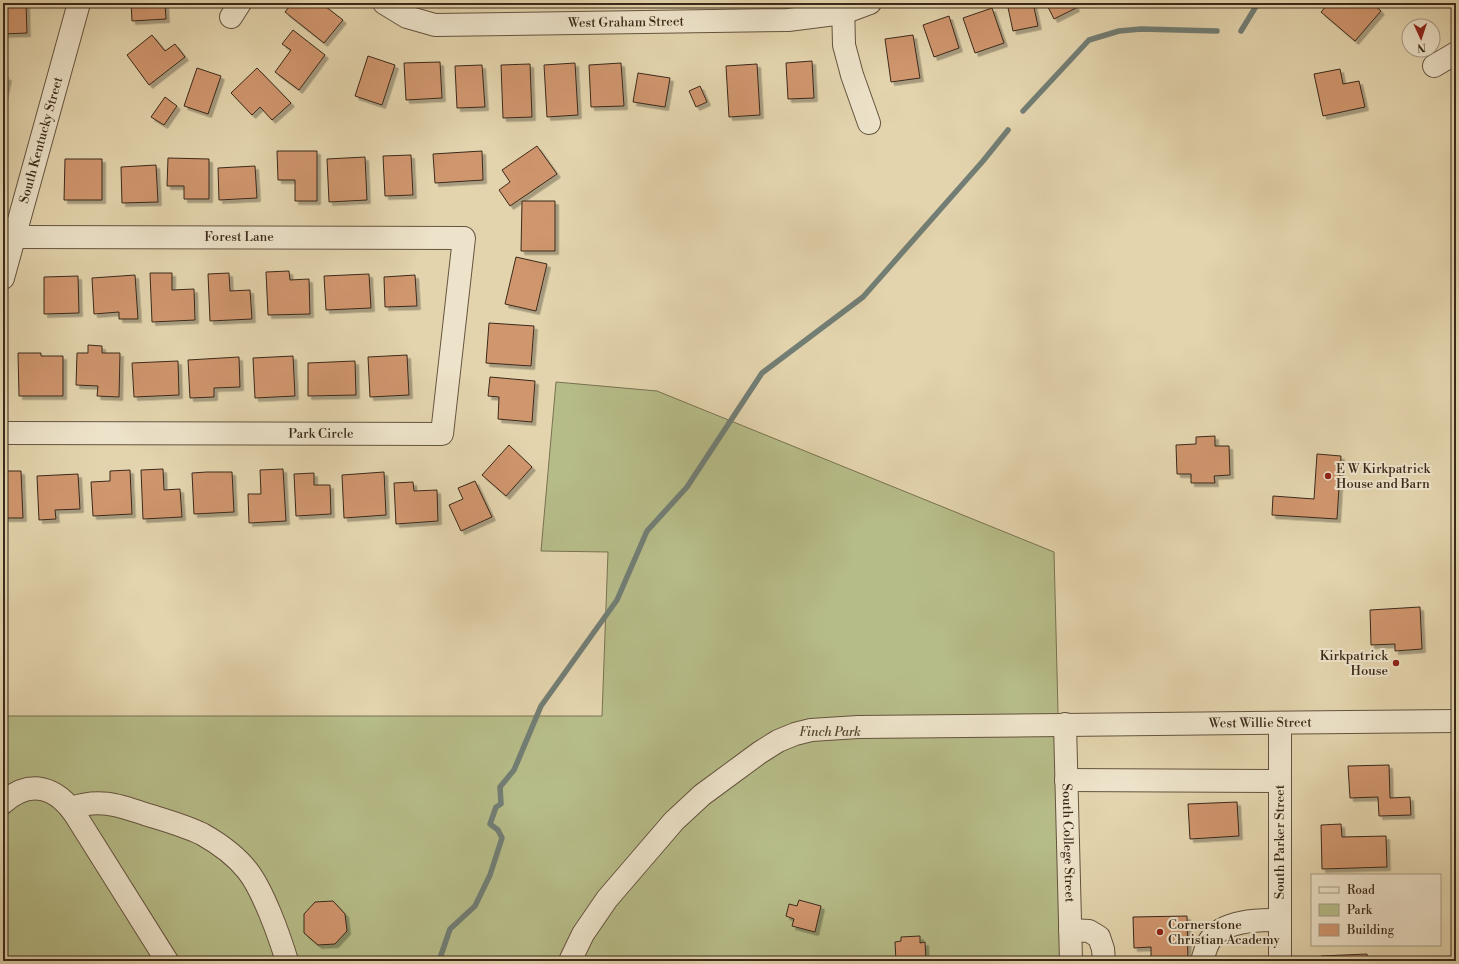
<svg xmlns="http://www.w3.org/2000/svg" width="1459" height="964" viewBox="0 0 1459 964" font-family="'Libre Bodoni',serif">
  <defs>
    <filter id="shadow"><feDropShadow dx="3.5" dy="3.5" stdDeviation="0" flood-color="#0004"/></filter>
  </defs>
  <rect width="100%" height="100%" fill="#e3d4ad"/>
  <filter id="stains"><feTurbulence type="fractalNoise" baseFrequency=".005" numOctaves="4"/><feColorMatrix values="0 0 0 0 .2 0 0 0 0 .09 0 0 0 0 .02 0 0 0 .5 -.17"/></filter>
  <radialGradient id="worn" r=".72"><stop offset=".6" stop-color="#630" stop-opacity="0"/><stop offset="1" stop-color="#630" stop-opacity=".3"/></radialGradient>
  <path fill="#b6bc88" stroke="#787251" d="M 556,382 L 657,391 L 1054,552 L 1059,752 L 1061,961 L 3,961 L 3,716 L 602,716 L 608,552 L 541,551 Z"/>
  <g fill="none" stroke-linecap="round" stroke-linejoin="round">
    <path stroke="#727e75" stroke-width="5.5" d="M 1241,31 L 1258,3
      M 1023,111 L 1089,40 L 1119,31 L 1141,29 L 1217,31
      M 439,961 L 450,929 L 475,906 L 490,875 L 502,838 L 498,830 L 490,824 L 496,807 L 501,804 L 500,787 L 514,770 L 541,706 L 617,600 L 647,531 L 687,487 L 762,373 L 863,297 L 983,161 L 1008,130"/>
  </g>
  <path fill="#d0966e" stroke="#3b291a" filter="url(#shadow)" d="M 3,3 L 26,3 L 27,33 L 3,34 Z
    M 131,3 L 165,3 L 166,19 L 132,21 Z
    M 292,3 L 321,3 L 343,20 L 324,43 L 285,12 Z
    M 1007,3 L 1033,3 L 1038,26 L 1013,31 Z
    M 1046,3 L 1074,3 L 1076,8 L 1054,19 Z
    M 1329,3 L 1372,3 L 1381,11 L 1355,41 L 1321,12 Z
    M 992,8 L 1004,43 L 975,53 L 963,18 Z
    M 949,16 L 959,48 L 934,57 L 923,25 Z
    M 293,30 L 325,55 L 299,90 L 275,72 L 291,50 L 282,44 Z
    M 152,35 L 165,51 L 175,44 L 185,57 L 149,85 L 127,55 Z
    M 913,35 L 920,78 L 891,82 L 885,39 Z
    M 368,56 L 395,65 L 382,105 L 355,96 Z
    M 812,61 L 814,98 L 788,99 L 786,63 Z
    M 440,62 L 442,98 L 406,100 L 404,63 Z
    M 575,63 L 578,115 L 547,117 L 544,65 Z
    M 621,63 L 624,106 L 591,107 L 589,65 Z
    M 530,64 L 532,117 L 503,118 L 501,65 Z
    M 757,64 L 760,115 L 729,117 L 726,66 Z
    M 482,65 L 485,107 L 457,108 L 455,66 Z
    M 197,68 L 221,76 L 208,114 L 184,106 Z
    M 257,68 L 291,103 L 272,120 L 260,107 L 252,115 L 231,93 Z
    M 1340,69 L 1343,84 L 1359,81 L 1365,107 L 1323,116 L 1314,74 Z
    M 638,73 L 670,78 L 665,107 L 633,102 Z
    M 3,76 L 8,77 L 3,101 Z
    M 700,86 L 707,102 L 696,107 L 689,91 Z
    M 165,97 L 177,106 L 164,125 L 151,117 Z
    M 537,146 L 557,174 L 510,206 L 499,190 L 510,182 L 502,170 Z
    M 277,151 L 317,151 L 317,201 L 295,201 L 295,180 L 278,180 Z
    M 482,151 L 483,180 L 435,183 L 433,154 Z
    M 411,155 L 413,195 L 385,196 L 383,156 Z
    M 365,157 L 367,200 L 329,202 L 327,159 Z
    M 168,158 L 209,159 L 209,199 L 184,199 L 184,186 L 167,186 Z
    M 65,159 L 102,159 L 102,200 L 64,200 Z
    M 156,165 L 158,202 L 122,203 L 121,167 Z
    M 255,166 L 257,198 L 219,200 L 218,168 Z
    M 522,201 L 555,201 L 555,251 L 521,251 Z
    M 516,257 L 547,264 L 536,311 L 505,304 Z
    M 289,271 L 290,280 L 309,279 L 310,314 L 268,315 L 266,272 Z
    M 150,273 L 172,273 L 172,290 L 194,289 L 195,320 L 152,322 Z
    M 229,273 L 230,291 L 250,290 L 252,319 L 210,321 L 208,274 Z
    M 369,274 L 371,308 L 326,310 L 324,276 Z
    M 135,275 L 138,319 L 119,319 L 119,312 L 94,314 L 92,278 Z
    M 415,275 L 417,306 L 385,307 L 384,277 Z
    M 78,276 L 79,313 L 44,314 L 44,277 Z
    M 489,323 L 534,326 L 531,366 L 486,363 Z
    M 88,345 L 102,346 L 102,353 L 120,353 L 119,397 L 97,396 L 98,386 L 76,385 L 77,353 L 88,353 Z
    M 18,353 L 41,353 L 41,356 L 63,356 L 63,396 L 19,396 Z
    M 407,355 L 409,395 L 370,397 L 368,357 Z
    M 293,356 L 295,396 L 255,398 L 253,358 Z
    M 239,357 L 240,387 L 214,388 L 214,397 L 190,398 L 188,360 Z
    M 178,361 L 179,395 L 134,397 L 132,363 Z
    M 355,361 L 356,395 L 308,396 L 308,363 Z
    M 490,377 L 535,381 L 532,422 L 498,419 L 499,397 L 488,396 Z
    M 1215,436 L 1215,446 L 1229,446 L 1230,475 L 1214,476 L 1215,483 L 1191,483 L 1191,474 L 1177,474 L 1176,445 L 1196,444 L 1196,437 Z
    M 509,445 L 532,467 L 506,496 L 482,475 Z
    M 1317,454 L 1341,456 L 1337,519 L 1272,515 L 1273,496 L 1314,499 Z
    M 163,469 L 164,490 L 180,489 L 182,517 L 143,519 L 141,470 Z
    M 283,469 L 286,521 L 249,523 L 248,494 L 261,494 L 260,470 Z
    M 130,470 L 132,514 L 93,516 L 91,482 L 110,481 L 110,471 Z
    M 3,471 L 21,471 L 23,518 L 3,518 Z
    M 207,472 L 232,472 L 234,512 L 194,514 L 192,473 Z
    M 384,472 L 386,515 L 344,518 L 342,475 Z
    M 314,473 L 314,485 L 330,485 L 331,514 L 296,516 L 294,474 Z
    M 78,474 L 80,509 L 55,510 L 56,519 L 39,520 L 37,476 Z
    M 475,481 L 492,517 L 461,531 L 449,505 L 463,499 L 458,488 Z
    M 413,482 L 414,491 L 437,490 L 438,521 L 396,524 L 394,483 Z
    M 1420,607 L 1422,649 L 1395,651 L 1395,644 L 1371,645 L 1370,610 Z
    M 1389,765 L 1390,798 L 1410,797 L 1411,815 L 1379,816 L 1378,797 L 1350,798 L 1348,766 Z
    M 1237,802 L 1239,836 L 1190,839 L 1188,804 Z
    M 1341,824 L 1342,837 L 1386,836 L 1387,867 L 1322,869 L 1321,825 Z
    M 799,900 L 821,906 L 815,932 L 792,926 L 794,919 L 786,916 L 789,904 L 797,906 Z
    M 333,901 L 345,914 L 347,931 L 335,944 L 318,945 L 304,933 L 304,914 L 315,902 Z
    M 1187,916 L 1188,961 L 1151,961 L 1151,947 L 1134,948 L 1133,917 Z
    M 920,936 L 920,943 L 925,942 L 926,961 L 896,961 L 895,942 L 901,941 L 901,937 Z
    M 1367,954 L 1368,961 L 1321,961 L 1321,956 Z"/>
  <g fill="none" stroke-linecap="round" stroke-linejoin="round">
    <defs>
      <g id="minor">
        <path id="s1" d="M 384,3 L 407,17 L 435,25 L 788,20 L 843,13 L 870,3"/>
        <path d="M 843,3 L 844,45 L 852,75 L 869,123"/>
        <path d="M 231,17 L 240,3"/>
        <path d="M 1434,66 L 1456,53"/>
        <path id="s2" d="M 3,278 L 79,3"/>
        <path id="s3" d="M 3,433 L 442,434 L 464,238 L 14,237"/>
        <path id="s4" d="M 1065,724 L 1071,961"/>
        <path d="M 1066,780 L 1280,781"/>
        <path d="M 3,803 C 30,778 57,787 76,816 L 167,961"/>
        <path d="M 71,808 C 99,798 118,805 145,814 C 164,820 183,825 202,834 C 218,843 235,855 247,870 C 263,890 279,935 287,961"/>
        <path d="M 1070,930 L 1089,931 L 1099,937 L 1103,949 L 1104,961"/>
        <path id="s5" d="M 570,961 L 583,934 L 607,899 L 674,821 L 702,795 L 759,753 L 778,741 L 795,734 L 811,730 L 858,727 L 1456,721"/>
        <path d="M 1202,961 C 1204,955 1206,946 1210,940 C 1223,920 1259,920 1280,920"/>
        <path d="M 1280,961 L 1280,723"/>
      </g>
    </defs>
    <use href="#minor" stroke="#65543f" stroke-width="24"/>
    <use href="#minor" stroke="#ede3ca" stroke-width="22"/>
  </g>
  <g fill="#8f2418" stroke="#ede3ca" stroke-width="1.5">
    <circle cx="1328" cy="476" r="4"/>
    <circle cx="1396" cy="663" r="4"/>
    <circle cx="1160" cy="932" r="4"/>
  </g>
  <g text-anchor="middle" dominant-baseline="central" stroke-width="4" stroke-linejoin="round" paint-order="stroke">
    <g font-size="13" fill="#3b291a" stroke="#ede3ca">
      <text stroke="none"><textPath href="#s1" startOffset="247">West Graham Street</textPath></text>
      <text stroke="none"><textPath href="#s2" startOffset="143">South Kentucky Street</textPath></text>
      <text x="239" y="237">Forest Lane</text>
      <text stroke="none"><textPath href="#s3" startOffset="318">Park Circle</textPath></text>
      <text stroke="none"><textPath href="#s5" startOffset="791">West Willie Street</textPath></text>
      <text stroke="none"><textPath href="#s4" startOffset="119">South College Street</textPath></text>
      <text transform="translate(1280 842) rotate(-90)">South Parker Street</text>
    </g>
    <g font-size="13" fill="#3b291a" stroke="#ede3ca" text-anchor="start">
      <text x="1336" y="469">E W Kirkpatrick<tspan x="1336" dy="15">House and Barn</tspan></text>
      <text x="1388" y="656" text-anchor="end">Kirkpatrick<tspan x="1388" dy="15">House</tspan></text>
      <text x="1168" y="925">Cornerstone<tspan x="1168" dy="15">Christian Academy</tspan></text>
    </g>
    <g font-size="13" font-style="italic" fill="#544630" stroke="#ede3ca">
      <text x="830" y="732">Finch Park</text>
    </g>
  </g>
  <rect width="1459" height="964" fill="none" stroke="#e3d4ad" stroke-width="16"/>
  <rect x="4" y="4" width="1451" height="956" fill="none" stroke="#3b291a" stroke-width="2"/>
  <rect x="8" y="8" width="1443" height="948" fill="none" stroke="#3b291a"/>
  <rect x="1311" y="874" width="130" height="72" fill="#ede3ca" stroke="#a69984"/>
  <rect x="1319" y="887" width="20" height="6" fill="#ede3ca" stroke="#a69984"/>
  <text x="1347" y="894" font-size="12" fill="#3b291a">Road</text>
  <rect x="1319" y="904" width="20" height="12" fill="#b6bc88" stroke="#a69984"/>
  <text x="1347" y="914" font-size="12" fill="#3b291a">Park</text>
  <rect x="1319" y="924" width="20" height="12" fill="#d0966e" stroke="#a69984"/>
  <text x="1347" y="934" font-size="12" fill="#3b291a">Building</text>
  <g transform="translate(1421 38) rotate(177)"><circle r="19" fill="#ede3ca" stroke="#a69984"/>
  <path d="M0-3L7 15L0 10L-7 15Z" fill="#8f2418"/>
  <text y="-6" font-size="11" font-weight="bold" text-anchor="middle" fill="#3b291a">N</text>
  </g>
  <rect width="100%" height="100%" filter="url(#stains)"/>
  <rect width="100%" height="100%" fill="url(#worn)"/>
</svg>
